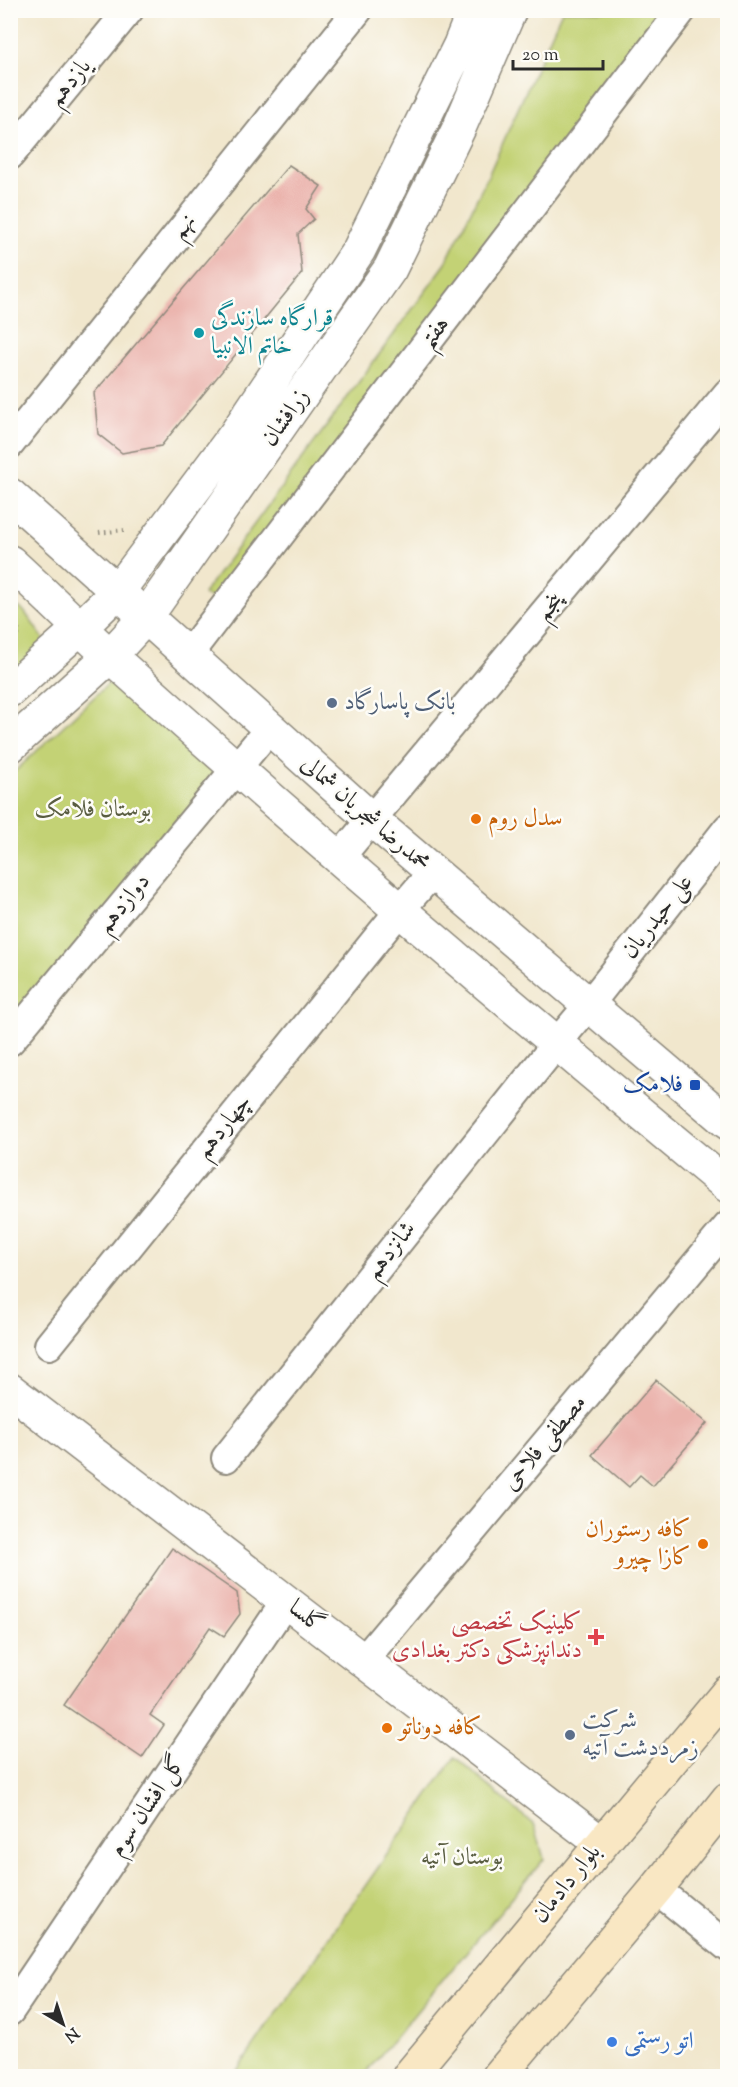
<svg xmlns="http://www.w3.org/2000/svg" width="738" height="2087" viewBox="0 0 738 2087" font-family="'Sorts Mill Goudy',Amiri,serif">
  <rect width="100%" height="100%" fill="#fdfcf7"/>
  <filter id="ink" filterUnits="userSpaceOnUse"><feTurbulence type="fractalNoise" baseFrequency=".0167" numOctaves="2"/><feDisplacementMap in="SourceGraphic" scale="12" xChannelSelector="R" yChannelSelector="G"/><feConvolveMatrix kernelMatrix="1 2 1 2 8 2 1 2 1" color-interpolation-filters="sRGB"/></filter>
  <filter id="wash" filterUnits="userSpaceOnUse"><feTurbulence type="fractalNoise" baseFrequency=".008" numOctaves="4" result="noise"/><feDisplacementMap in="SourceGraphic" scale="24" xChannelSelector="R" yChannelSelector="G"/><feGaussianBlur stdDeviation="1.35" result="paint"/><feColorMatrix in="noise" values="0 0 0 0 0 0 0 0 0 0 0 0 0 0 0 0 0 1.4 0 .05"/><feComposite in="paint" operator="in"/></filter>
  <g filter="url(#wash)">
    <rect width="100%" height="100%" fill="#f1e7cd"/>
    <path fill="#c3d274" stroke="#777e50" stroke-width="1.5" d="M 562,11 L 667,11 L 218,601 L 203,594 L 444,266 L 487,178 Z
      M 11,602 L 24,611 L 45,641 L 11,676 Z
      M 124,669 L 237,767 L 11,1037 L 11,775 Z
      M 455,1757 L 535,1826 L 544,1859 L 363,2076 L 233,2076 Z"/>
    <g id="blocks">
      <path fill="#ebb4ad" d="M 289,165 L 321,186 L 306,209 L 314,219 L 298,234 L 302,273 L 161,446 L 122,453 L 98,434 L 94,393 Z
        M 656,1380 L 707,1423 L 653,1486 L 640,1475 L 629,1487 L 592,1455 Z
        M 172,1548 L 237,1593 L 240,1614 L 224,1636 L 210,1627 L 150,1715 L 164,1725 L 142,1758 L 64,1705 Z"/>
    </g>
  </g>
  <g filter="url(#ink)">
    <use href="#blocks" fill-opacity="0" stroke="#8e897c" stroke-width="1.5"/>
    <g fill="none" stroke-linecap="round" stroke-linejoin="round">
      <defs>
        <path id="minor" d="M 10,155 L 129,10
          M 10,444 L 358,10
          M 187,656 L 682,10
          M 340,857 L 728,393
          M 10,1041 L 269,729
          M 49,1345 L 400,910 L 432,873
          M 226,1458 L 556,1044 L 588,1006 L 728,828
          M 363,1661 L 728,1226
          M 656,1889 L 728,1947
          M 10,2011 L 286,1601"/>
        <path id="tertiary" d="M 10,495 L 372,820 L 728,1123
          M 10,562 C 44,593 77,626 111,657 C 312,838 519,1013 728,1186
          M 10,690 L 80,628 L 118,591 L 235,435 L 359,250 L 460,45 L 474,10
          M 10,746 L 110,656 L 146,617 L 390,269 L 460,126 L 510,10
          M 10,1390 L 601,1843"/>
        <path id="secondary" d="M 409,2076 L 728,1692
          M 499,2076 L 656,1889 L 728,1799"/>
      </defs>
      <use href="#minor" stroke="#8e897c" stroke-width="32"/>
      <use href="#tertiary" stroke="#8e897c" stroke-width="36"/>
      <use href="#secondary" stroke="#8e897c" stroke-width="36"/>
      <path stroke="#8e897c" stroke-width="4" stroke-dasharray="1.5 4.5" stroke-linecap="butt" d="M 99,533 L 124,530
        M 10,621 L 21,632 L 10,641"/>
      <use href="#minor" stroke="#fff" stroke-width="28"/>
      <use href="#tertiary" stroke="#fff" stroke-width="33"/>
      <use href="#secondary" stroke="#f9e7c3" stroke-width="33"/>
    </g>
  </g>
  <circle fill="#0f9aa8" stroke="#fdfcf7" stroke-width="2" cx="199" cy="333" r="6"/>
  <g fill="#5c6f8a" stroke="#fdfcf7" stroke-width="2">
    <circle cx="332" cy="703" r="6"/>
    <circle cx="570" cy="1735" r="6"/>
  </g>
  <g fill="#e8710a" stroke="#fdfcf7" stroke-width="2">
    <circle cx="476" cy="819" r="6"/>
    <circle cx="703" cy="1544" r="6"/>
    <circle cx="387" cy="1728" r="6"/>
  </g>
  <rect fill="#1a4fb4" stroke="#fdfcf7" stroke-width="2" x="689" y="1079" width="12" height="12" rx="3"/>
  <path fill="#e0444e" stroke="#fdfcf7" stroke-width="2" d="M593 1628h6v6h6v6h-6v6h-6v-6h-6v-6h6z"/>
  <circle fill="#3f7fe0" stroke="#fdfcf7" stroke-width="2" cx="612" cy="2042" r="6"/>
  <g text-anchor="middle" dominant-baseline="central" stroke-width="5" stroke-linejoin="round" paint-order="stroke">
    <g font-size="24" fill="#2b2b2b" stroke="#fdfcf7">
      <text transform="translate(70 83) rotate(-51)">یازدهم</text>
      <text transform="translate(184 227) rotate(-51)">نهم</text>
      <text transform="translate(435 333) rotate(-52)">هفتم</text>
      <text transform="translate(286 418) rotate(-55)">زرافشان</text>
      <text transform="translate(550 607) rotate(-50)">پنجم</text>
      <text transform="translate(365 814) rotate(41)">محمدرضا شجریان شمالی</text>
      <text transform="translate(124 904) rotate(-51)">دوازدهم</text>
      <text transform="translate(658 917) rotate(-52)">علی حیدریان</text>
      <text transform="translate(224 1127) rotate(-51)">چهاردهم</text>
      <text transform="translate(391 1251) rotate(-52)">شانزدهم</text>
      <text transform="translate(545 1443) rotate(-50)">مصطفی فلاحی</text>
      <text transform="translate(306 1617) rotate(38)">گلسا</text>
      <text transform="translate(148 1806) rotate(-56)">گل افشان سوم</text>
      <text transform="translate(567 1884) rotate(-51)">بلوار دادمان</text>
    </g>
    <g font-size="24" fill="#0d838f" stroke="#fdfcf7" text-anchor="start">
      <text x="211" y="319">قرارگاه سازندگی<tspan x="211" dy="28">خاتم الانبیا</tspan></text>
    </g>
    <g font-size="24" fill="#4e5e75" stroke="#fdfcf7" text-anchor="start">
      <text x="344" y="703">بانک پاسارگاد</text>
      <text x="582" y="1721">شركت<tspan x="582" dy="28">زمرددشت آتيه</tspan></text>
    </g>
    <g font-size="24" fill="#595d41" stroke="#fdfcf7">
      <text x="93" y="810">بوستان فلامک</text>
      <text x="462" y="1858">بوستان آتیه</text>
    </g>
    <g font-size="24" fill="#c56008" stroke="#fdfcf7" text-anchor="start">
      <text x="488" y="819">سدل روم</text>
      <text x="691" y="1530" text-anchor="end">کافه رستوران<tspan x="691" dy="28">کازا چیرو</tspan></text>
      <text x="399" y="1728">کافه دوناتو</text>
    </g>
    <g font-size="24" fill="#164399" stroke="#fdfcf7" text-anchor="end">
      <text x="683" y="1085">فلامک</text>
    </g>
    <g font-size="24" fill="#be3a42" stroke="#fdfcf7" text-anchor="end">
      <text x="582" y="1623">کلینیک تخصصی<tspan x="582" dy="28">دندانپزشکی دکتر بغدادی</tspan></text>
    </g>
    <g font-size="24" fill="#366cbe" stroke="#fdfcf7" text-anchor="start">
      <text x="624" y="2042">اتو رستمی</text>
    </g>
  </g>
  <rect width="738" height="2087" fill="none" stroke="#fdfcf7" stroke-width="36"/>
  <g transform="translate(63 2024) rotate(141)" stroke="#fdfcf7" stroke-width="4.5" paint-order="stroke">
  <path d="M0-4.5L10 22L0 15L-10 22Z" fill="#2b2b2b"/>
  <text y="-9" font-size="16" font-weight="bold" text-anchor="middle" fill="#2b2b2b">N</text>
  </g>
  <path d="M513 60v9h90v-9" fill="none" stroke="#2b2b2b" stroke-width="3"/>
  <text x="522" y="60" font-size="18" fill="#2b2b2b" stroke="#fdfcf7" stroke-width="4.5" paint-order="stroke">20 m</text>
</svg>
